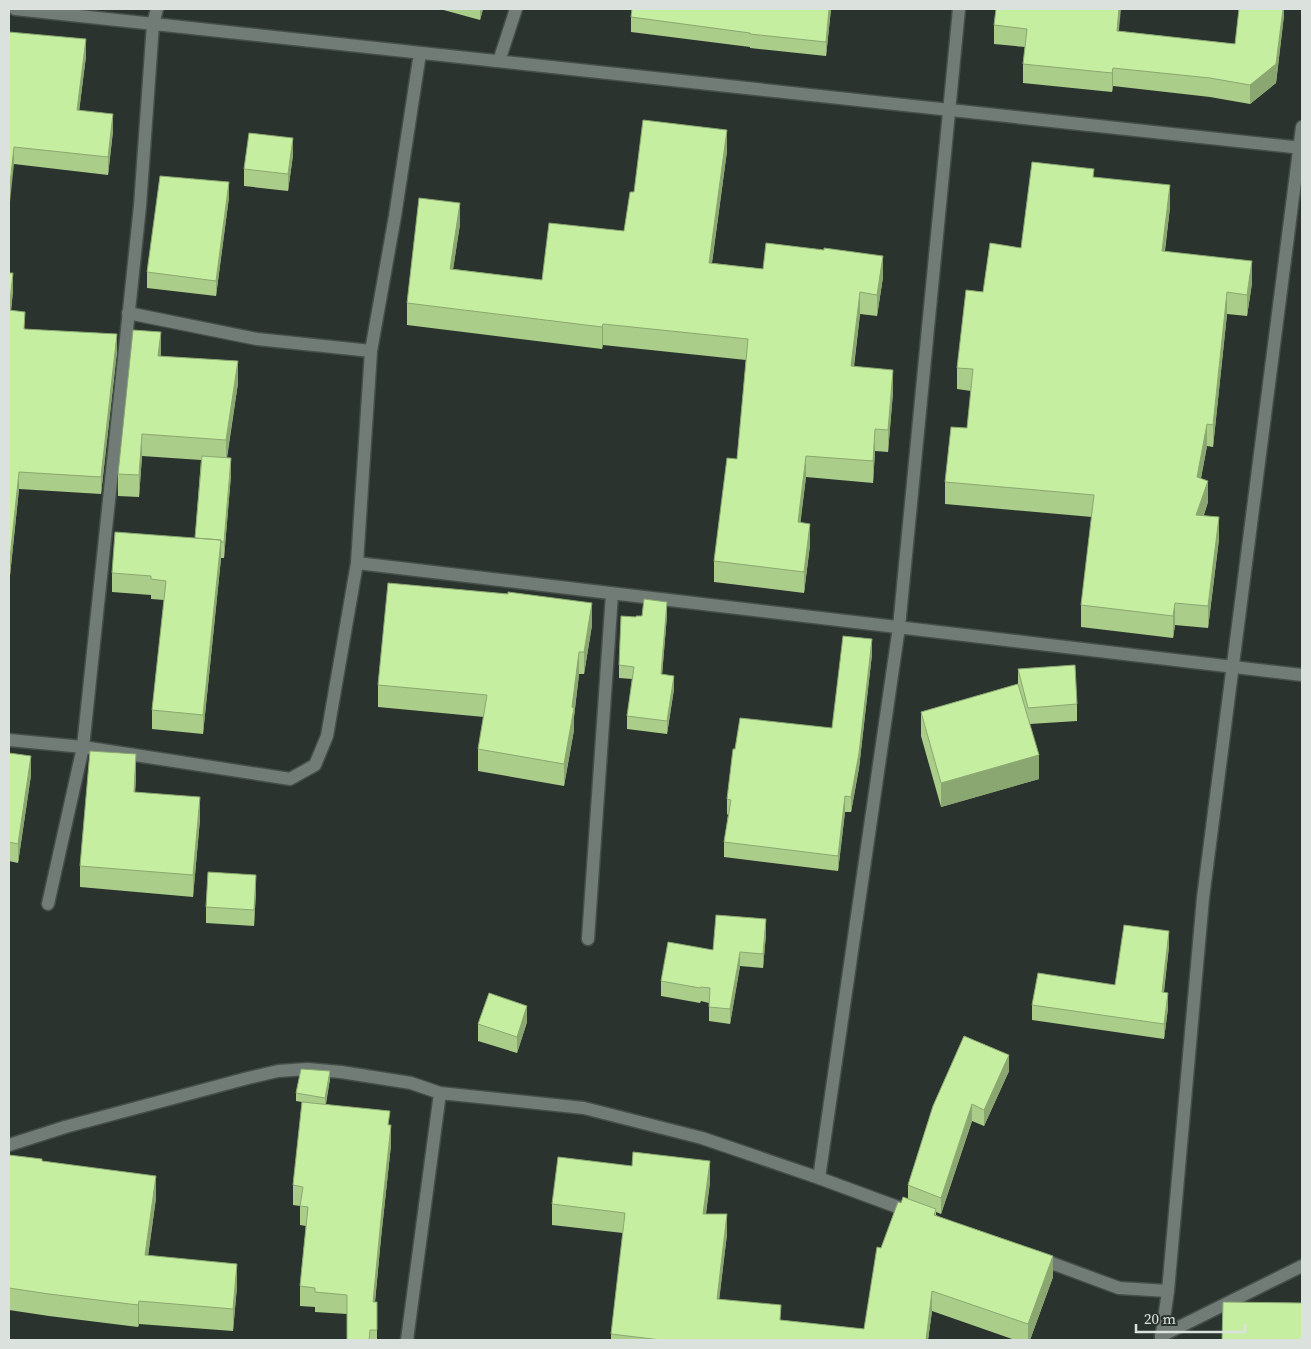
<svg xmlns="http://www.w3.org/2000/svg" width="1311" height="1349" viewBox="0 0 1311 1349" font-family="'Source Serif 4',serif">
  <rect width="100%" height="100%" fill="#2a332e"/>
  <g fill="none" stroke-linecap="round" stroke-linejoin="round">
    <defs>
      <path id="minor" d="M 15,9 L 1302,148
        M 499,61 L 516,9
        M 128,313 L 257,339 L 371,351
        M 357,563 L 1302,675
        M 9,740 L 83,747 L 290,779 L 315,765 L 327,736 L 357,563 L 371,351 L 395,216 L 420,53
        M 48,904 L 83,747 L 140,206 L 153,24 L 157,9
        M 588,939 L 612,594
        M 9,1145 L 65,1127 L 248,1078 L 278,1071 L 307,1069 L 341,1072 L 411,1083 L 440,1093 L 584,1108 L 702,1138 L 819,1178 L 911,1212
        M 819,1178 L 899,627 L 959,9
        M 1038,1258 L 1119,1288 L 1168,1291
        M 407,1340 L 440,1093
        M 1161,1340 L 1168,1291 L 1203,898 L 1302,127"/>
      <path id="tertiary" d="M 1161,1336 L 1302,1266"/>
    </defs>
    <use href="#minor" stroke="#464e4a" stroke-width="15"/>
    <use href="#tertiary" stroke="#464e4a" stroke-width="15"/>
    <use href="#minor" stroke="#717c76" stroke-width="12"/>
    <use href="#tertiary" stroke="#717c76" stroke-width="12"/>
  </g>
  <path fill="#aacd8a" d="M 440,9 L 483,9 L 480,20 Z
    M 632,9 L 831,9 L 826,56 L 750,48 L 750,47 L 631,32 L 631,17 Z
    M 1284,9 L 1284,15 L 1276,83 L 1250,104 L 1210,97 L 1113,86 L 1112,92 L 1023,83 L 1023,64 L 1025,47 L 994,44 L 994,25 L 1119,31 L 1235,44 Z
    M 9,32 L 86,56 L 79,111 L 113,131 L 108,175 L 14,164 Z
    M 727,151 L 712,263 L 763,269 L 883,277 L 877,316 L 860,314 L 854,367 L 893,392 L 888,452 L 875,451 L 873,483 L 806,477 L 800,523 L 810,545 L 804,593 L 714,582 L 714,561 L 737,459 L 746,360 L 603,345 L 602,349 L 407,325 L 407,303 L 460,224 L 453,269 L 542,280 L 624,231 L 634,192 Z
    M 293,155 L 288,191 L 244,186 L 244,169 Z
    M 1094,178 L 1170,207 L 1165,251 L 1252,283 L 1247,316 L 1227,314 L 1213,447 L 1207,446 L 1201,478 L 1208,502 L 1204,515 L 1219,539 L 1208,628 L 1175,625 L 1173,638 L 1081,627 L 1081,605 L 1092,517 L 945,504 L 945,482 L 967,428 L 971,391 L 957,389 L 957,368 L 1021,248 Z
    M 229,197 L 216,296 L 147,288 L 147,272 Z
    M 9,273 L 13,291 L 11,311 L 25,329 L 117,351 L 101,494 L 19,489 L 9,585 Z
    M 161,356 L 238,383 L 227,458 L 231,475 L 224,558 L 221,558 L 203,734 L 152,729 L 152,710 L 164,600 L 151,599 L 151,595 L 112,592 L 112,573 L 195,538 L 201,460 L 142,456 L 139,497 L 118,496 L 118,474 Z
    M 667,615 L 662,675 L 674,689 L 667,734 L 627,729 L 627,716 L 632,679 L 619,678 L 619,665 L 636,617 Z
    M 592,625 L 584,674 L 579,674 L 574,717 L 574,730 L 564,786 L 478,771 L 478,749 L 484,717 L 378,707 L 378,685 Z
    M 872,654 L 859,768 L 851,812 L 845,812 L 838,871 L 724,857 L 724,842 L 728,815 L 727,814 L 727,799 L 832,728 Z
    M 1018,669 L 1077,704 L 1077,721 L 1030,724 L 1039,779 L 941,807 L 921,736 L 921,712 L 1018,684 Z
    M 9,753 L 31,775 L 18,863 L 9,861 Z
    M 136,776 L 135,792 L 200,819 L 193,897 L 80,887 L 80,866 Z
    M 256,891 L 254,926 L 206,923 L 206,907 Z
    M 766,934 L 763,968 L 740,966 L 730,1024 L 709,1021 L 709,1003 L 701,1001 L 700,1003 L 661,996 L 661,981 L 713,950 Z
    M 1169,946 L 1164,992 L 1168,1008 L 1164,1039 L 1032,1020 L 1032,1005 L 1115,985 Z
    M 527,1022 L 517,1053 L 478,1041 L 478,1024 Z
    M 1009,1071 L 984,1126 L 972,1121 L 941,1214 L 936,1212 L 936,1215 L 1053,1277 L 1030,1340 L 1015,1340 L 932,1311 L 928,1340 L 611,1340 L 611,1334 L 623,1233 L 552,1225 L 552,1204 L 710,1182 L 706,1214 L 727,1234 L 719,1299 L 781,1320 L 864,1329 L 881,1248 L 901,1203 L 908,1199 L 908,1185 L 933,1106 Z
    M 330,1079 L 326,1104 L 390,1125 L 391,1145 L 381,1238 L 375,1302 L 377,1302 L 377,1340 L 347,1340 L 347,1314 L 315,1312 L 315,1307 L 300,1306 L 300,1286 L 306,1226 L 300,1225 L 300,1206 L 293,1205 L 293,1185 L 302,1102 L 296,1101 L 296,1093 Z
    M 9,1155 L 42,1161 L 156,1198 L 148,1256 L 237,1286 L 233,1331 L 139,1324 L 138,1327 L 49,1316 L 9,1310 Z"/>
  <path fill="#8ba771" d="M 480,9 L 483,9 L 480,20 Z
    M 829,9 L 831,9 L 826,56 L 826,42 Z
    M 1119,9 L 1121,9 L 1117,50 L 1117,31 Z
    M 1283,9 L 1284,9 L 1284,15 L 1276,83 L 1250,104 L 1250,85 Z
    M 86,39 L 86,56 L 77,128 L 77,110 Z
    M 1113,68 L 1113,86 L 1112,92 L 1112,73 Z
    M 113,114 L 113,131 L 108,175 L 108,157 Z
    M 727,130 L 727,151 L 709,284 L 709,263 Z
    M 293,138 L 293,155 L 288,191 L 288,174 Z
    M 14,147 L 14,164 L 9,211 L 9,194 Z
    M 229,182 L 229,197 L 216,296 L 216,281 Z
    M 1170,185 L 1170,207 L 1162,273 L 1162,251 Z
    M 460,203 L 460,224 L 450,290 L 450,269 Z
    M 883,256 L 883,277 L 877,316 L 877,295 Z
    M 1252,261 L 1252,283 L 1247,316 L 1247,295 Z
    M 13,273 L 13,291 L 9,328 L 9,310 Z
    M 860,292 L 860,314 L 851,388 L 851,366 Z
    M 1227,292 L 1227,314 L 1213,447 L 1213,425 Z
    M 603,324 L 603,345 L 602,349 L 602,327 Z
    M 161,332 L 161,354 L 158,378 L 158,356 Z
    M 117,334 L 117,351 L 101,494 L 101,477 Z
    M 238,361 L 238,383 L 226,462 L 226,440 Z
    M 893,370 L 893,392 L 888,452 L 888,430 Z
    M 1207,424 L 1207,446 L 1197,499 L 1197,477 Z
    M 875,429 L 875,451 L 873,483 L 873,461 Z
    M 142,434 L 142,456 L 139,497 L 139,475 Z
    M 806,456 L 806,477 L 798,544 L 798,522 Z
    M 231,458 L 231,475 L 224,558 L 224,542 Z
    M 19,472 L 19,489 L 9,585 L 9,568 Z
    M 1208,481 L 1208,502 L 1196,536 L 1196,515 Z
    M 1219,517 L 1219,539 L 1208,628 L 1208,606 Z
    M 810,524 L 810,545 L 804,593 L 804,572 Z
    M 221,540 L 221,559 L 203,734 L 203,715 Z
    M 667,602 L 667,615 L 661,687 L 661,674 Z
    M 592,603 L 592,625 L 584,674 L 584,652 Z
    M 1175,603 L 1175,625 L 1173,638 L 1173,616 Z
    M 872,639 L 872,654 L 859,768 L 851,812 L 851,797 Z
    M 579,652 L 579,674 L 574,717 L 574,730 L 564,786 L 564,764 Z
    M 674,676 L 674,689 L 667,734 L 667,721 Z
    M 136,754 L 136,776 L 134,814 L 134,792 Z
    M 1039,755 L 1039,779 L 941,807 L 941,783 Z
    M 31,756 L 31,775 L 18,863 L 18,844 Z
    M 845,796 L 845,812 L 838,871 L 838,856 Z
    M 200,797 L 200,819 L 193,897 L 193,875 Z
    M 256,875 L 256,891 L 254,926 L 254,910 Z
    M 766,919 L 766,934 L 763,968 L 763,954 Z
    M 1169,931 L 1169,946 L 1162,1007 L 1162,992 Z
    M 740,952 L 740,966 L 730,1024 L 730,1009 Z
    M 1168,993 L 1168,1008 L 1164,1039 L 1164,1024 Z
    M 527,1006 L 527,1022 L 517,1053 L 517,1037 Z
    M 1009,1055 L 1009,1071 L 984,1126 L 984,1110 Z
    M 330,1071 L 330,1079 L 325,1106 L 325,1098 Z
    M 972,1104 L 972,1121 L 941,1214 L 941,1198 Z
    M 391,1125 L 391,1145 L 381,1238 L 373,1322 L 373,1302 L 381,1219 Z
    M 710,1161 L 710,1182 L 703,1234 L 703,1214 Z
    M 156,1176 L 156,1198 L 145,1278 L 145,1255 Z
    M 727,1214 L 727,1234 L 717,1319 L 717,1299 Z
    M 1053,1256 L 1053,1277 L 1030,1340 L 1028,1340 L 1028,1324 Z
    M 237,1264 L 237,1286 L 233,1331 L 233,1309 Z
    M 932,1291 L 932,1311 L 928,1340 L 926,1340 Z
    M 139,1301 L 139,1324 L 138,1327 L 138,1305 Z"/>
  <path fill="#c6eea1" stroke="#8ba771" d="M 632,9 L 829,9 L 826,42 L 750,34 L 750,33 L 631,17 Z
    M 996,9 L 1119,9 L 1117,31 L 1235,44 L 1239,9 L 1283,9 L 1276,64 L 1250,85 L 1210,78 L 1113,68 L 1112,73 L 1023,64 L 1027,29 L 994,25 Z
    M 9,32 L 86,39 L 77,110 L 113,114 L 108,157 L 14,147 L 9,194 Z
    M 643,120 L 727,130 L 709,263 L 763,269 L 766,243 L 824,250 L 824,248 L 883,256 L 877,295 L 860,292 L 851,366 L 893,370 L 888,430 L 875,429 L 873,461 L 806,456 L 798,522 L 810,524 L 804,572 L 714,561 L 727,458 L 737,459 L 748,339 L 603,324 L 602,327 L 407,303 L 419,198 L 460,203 L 450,269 L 542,280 L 549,223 L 624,231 L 630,192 L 634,192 Z
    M 249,133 L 293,138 L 288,174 L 244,169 Z
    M 1032,162 L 1094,169 L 1093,177 L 1170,185 L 1162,251 L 1252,261 L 1247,295 L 1227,292 L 1213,425 L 1207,424 L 1197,477 L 1208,481 L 1196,515 L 1219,517 L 1208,606 L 1175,603 L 1173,616 L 1081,605 L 1094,495 L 945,482 L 951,427 L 967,428 L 973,369 L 957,368 L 966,290 L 983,292 L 990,243 L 1021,248 Z
    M 160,176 L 229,182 L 216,281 L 147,272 Z
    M 9,273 L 13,273 L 9,310 L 25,312 L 24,329 L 117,334 L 101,477 L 19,472 L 9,568 Z
    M 133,330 L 161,332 L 158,356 L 238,361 L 226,440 L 142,434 L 139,475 L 118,474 Z
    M 202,456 L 231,458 L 224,542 L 221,542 L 221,540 L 195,538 Z
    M 115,532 L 221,540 L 203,715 L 152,710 L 166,581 L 151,579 L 151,576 L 112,573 Z
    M 388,583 L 508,594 L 508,592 L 592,603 L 584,652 L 579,652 L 572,707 L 574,708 L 564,764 L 478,749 L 487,695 L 378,685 Z
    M 644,599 L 667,602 L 661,674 L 674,676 L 667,721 L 627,716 L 634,667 L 619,665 L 621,616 L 636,617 L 636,616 L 642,616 Z
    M 843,636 L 872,639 L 859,753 L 851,797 L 845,796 L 838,856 L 724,842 L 731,800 L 727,799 L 733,749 L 735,749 L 740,718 L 832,728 Z
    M 1075,665 L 1077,704 L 1028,708 L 1018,669 Z
    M 1018,684 L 1039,755 L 941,783 L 921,712 Z
    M 90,751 L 136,754 L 134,792 L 200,797 L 193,875 L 80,866 Z
    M 9,753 L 31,756 L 18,844 L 9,842 Z
    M 208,872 L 256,875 L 254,910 L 206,907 Z
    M 716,915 L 766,919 L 763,954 L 740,952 L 730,1009 L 709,1007 L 710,988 L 701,987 L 700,988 L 661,981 L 668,942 L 713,950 Z
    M 1124,925 L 1169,931 L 1162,992 L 1168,993 L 1164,1024 L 1032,1005 L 1038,973 L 1115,985 Z
    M 489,993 L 527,1006 L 517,1037 L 478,1024 Z
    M 964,1036 L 1009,1055 L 984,1110 L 972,1104 L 941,1198 L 908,1185 L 933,1106 Z
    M 301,1069 L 330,1071 L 325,1098 L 296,1093 Z
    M 302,1102 L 390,1111 L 388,1125 L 391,1125 L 381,1219 L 373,1302 L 377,1302 L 377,1330 L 370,1330 L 369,1340 L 347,1340 L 347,1295 L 315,1292 L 315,1288 L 300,1286 L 308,1207 L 300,1206 L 303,1187 L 293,1185 Z
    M 633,1152 L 710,1161 L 703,1214 L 727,1214 L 717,1299 L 781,1305 L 780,1320 L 864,1329 L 877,1247 L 881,1248 L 898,1202 L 901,1203 L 903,1197 L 936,1209 L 934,1215 L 1053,1256 L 1028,1324 L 932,1291 L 926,1340 L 661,1340 L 611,1334 L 625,1213 L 552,1204 L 558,1157 L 632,1166 Z
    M 9,1155 L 42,1159 L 42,1161 L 156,1176 L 145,1255 L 237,1264 L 233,1309 L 139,1301 L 138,1305 L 49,1294 L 9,1288 Z
    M 1223,1302 L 1302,1303 L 1302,1340 L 1222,1340 Z"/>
  <rect width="1311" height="1349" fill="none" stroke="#dbe1dd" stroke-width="20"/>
  <path d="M1136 1324v8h109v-8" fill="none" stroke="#dbe1dd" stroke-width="2.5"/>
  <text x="1144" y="1324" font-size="15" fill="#dbe1dd" stroke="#2a332e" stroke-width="4" paint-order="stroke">20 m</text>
</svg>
